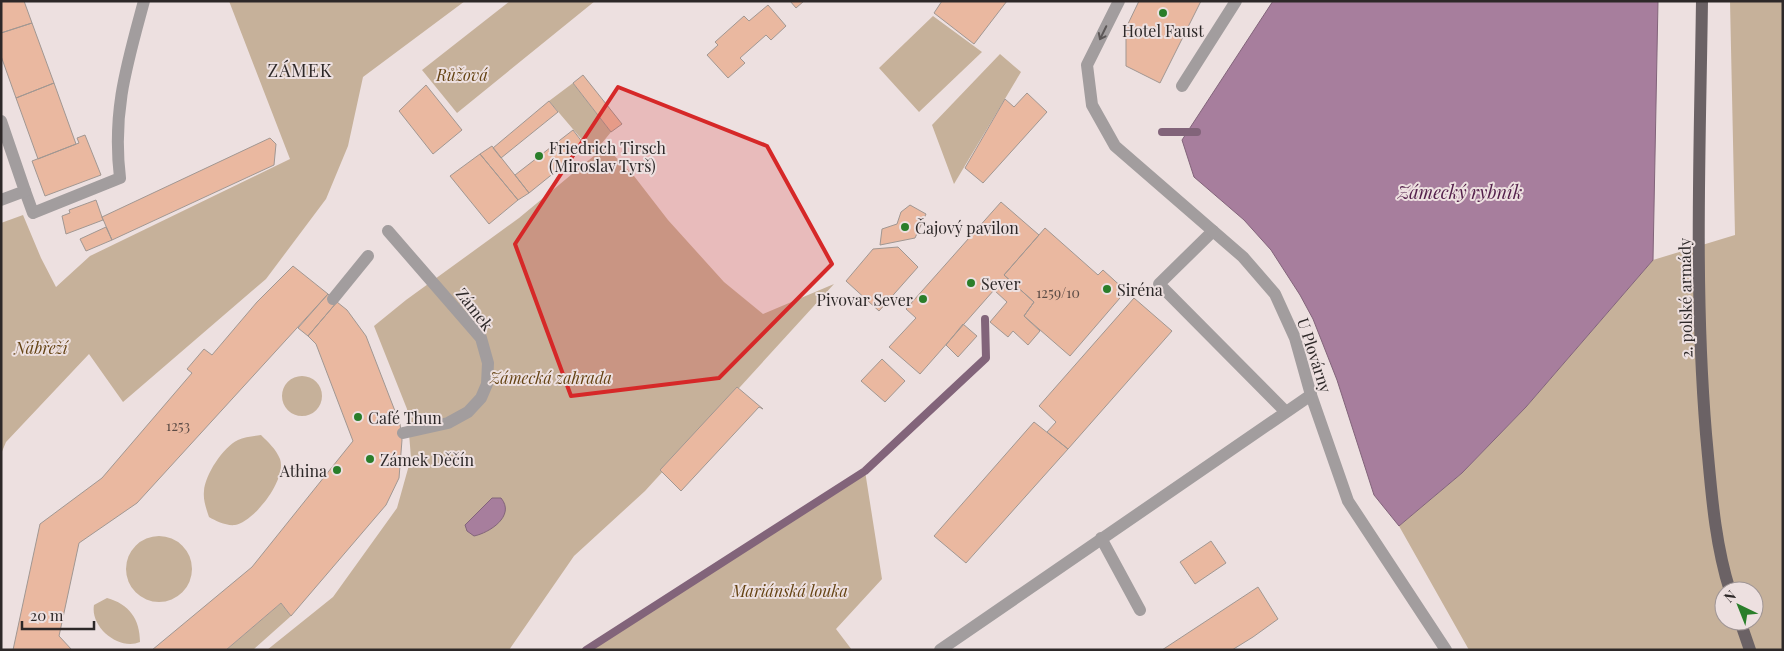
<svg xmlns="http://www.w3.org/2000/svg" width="1784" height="651" viewBox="0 0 1784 651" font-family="'Playfair Display',serif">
  <rect width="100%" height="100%" fill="#ede0e0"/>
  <path fill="#c6b19a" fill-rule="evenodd" d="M 229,1 L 465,1 L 363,77 L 348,146 L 326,199 L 266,279 L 123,402 L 89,354 L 6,442 L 1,454 L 1,223 L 23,215 L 41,258 L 56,287 L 90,256 L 290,159 Z
    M 510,1 L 595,1 L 457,113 L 422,70 Z
    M 1730,1 L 1783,1 L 1783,650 L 1469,650 L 1399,526 L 1462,473 L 1526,407 L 1653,260 L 1735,235 ZM 1724,591 L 1754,591 L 1754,621 L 1724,621 Z
    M 933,16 L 982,52 L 919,112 L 879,68 Z
    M 1000,54 L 1021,72 L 954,184 L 932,125 Z
    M 573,83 L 611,132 L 602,143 L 634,176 L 668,220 L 724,282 L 763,314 L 834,284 L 645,491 L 574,556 L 509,650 L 267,650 L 333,597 L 397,508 L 411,458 L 407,409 L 374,326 L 406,300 L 519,218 L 595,155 L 549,101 Z
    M282 396a20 20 0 1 1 40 0a20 20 0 1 1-40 0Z
    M 261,435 C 268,442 276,449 280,459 C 287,479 255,521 235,525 C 226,526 216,521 209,517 C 206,508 203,500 204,491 C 205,475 223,447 238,440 C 244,437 254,436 261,435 Z
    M 865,471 L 882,579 L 836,629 L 852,650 L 586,650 Z
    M126 569a33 33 0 1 1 66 0a33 33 0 1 1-66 0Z
    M 107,598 C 129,604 140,619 140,642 C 119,651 90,627 94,605 Z
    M 281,603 L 291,616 L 253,650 L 226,650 Z"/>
  <path fill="#a77e9d" stroke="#82647a" d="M 1273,1 L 1658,1 L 1653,260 L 1526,407 L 1462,473 L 1399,526 L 1374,495 L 1337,380 L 1313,319 L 1300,295 L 1271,250 L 1244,220 L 1194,177 L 1182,140 Z
    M 492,498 L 501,498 C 516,516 489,533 474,536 L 467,531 L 465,525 Z"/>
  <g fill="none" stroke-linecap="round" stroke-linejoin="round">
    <path stroke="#82647a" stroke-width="8" d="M 1162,132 L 1197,132
      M 586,650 L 865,471 L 986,358 L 985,319"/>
  </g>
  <path fill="#eab8a0" stroke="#a19792" d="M 1,1 L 24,1 L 32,23 L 1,33 Z
    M 790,1 L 804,1 L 796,8 Z
    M 942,1 L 1007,1 L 974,44 L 934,13 Z
    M 1139,1 L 1201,1 L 1160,83 L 1126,66 L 1126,28 Z
    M 768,5 L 786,26 L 771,40 L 766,35 L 740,58 L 745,63 L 728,78 L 707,55 L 718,45 L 715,42 L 744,16 L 749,21 Z
    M 32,23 L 54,83 L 16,98 L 1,56 L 1,33 Z
    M 583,75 L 622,124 L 611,132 L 573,83 Z
    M 54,83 L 76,144 L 38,159 L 16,98 Z
    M 426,85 L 462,130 L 433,154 L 399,111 Z
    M 1027,93 L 1047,112 L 983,183 L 965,168 L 1005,99 L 1014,107 Z
    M 549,101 L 558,112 L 501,158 L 493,148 Z
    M 573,130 L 586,147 L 529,193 L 515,175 Z
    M 85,135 L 101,175 L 45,196 L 32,161 L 79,143 L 77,138 Z
    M 270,138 L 276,144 L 274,165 L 112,240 L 102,217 Z
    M 492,146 L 529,193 L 518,200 L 480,154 Z
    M 480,154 L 518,200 L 489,224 L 450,176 Z
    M 96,200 L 103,220 L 66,234 L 62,216 L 70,213 L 69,210 Z
    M 1001,202 L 1039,235 L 1004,275 L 1034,302 L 1024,316 L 1040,331 L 1028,345 L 1013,331 L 1008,337 L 990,322 L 1007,302 L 994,290 L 920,374 L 889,347 L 916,318 L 906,309 Z
    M 910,205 L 926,214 L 915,238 L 880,245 L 882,229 L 897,224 L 901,212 Z
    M 106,227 L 112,240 L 86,251 L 80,239 Z
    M 1045,228 L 1098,275 L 1103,270 L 1126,291 L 1070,356 L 1024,316 L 1034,302 L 1004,275 Z
    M 898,247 L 918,267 L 879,311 L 846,281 L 873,249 Z
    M 293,266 L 328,294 L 137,503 L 79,543 L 59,636 L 72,650 L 13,650 L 40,524 L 102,478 L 192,373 L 187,369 L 204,349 L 212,355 L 257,302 Z
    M 328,294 L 337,302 L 308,336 L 298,328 Z
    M 1134,298 L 1172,331 L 1068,449 L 1047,432 L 1056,422 L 1039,406 Z
    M 337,302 L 347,310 L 366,336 L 400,424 L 402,440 L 399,478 L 386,505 L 291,616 L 281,603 L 226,650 L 152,650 L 252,567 L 353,441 L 316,344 L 308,336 Z
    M 963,324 L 977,336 L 958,357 L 946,345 Z
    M 882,359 L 905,381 L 885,402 L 861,381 Z
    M 737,387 L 763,409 L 759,407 L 681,491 L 660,470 Z
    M 1034,422 L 1068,449 L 966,563 L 934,536 Z
    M 1211,541 L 1226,563 L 1195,584 L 1180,562 Z
    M 1258,587 L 1278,619 L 1253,637 L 1232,650 L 1162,650 Z"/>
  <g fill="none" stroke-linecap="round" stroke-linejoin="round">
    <path stroke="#a29d9e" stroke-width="12" d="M 25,191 L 33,213 L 120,178 C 112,111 127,64 144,1
      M 388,231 L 481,338 L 488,363 L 487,384 L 481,398 L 468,412 L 448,423 L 403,433
      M 1213,231 L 1159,284 L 1286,412
      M 333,299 L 368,256
      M 1101,538 L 1140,610
      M 940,650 L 1311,395"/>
    <path stroke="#a29d9e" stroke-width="12" d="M 1119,1 L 1087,65 L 1092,105 L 1115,146 L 1243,257 L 1275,294 L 1295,338 L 1311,395 L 1348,501 L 1446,650
      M 1182,86 L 1236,1
      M 1,121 L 25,191 L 1,200"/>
    <path stroke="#6b6265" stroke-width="12" d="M 1702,1 C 1700,145 1694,290 1706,434 C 1711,486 1714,541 1730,591
      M 1740,621 L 1750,650"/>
  </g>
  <defs><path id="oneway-shaft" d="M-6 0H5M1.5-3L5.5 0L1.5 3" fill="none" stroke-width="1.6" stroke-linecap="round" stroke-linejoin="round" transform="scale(1.25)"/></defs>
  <use stroke="#5c5757" href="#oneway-shaft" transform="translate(1103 33) rotate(116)"/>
  <path fill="#d62828" fill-opacity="0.2" stroke="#d62828" stroke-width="4" stroke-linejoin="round" d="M 618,87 L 767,146 L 832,264 L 719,378 L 571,396 L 515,244 Z"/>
  <g fill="#2a7e2a" stroke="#ede0e0" stroke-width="2">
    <circle cx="1163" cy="13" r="5"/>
    <circle cx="539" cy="156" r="5"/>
    <circle cx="905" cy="227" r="5"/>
    <circle cx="971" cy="283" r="5"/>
    <circle cx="1107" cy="289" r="5"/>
    <circle cx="923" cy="299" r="5"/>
    <circle cx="358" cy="417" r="5"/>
    <circle cx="370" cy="459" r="5"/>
    <circle cx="337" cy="470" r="5"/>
  </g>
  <g text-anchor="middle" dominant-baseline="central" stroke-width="4" stroke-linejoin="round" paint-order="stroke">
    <g font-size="14" fill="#5c4c46">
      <text x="1058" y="292">1259/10</text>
      <text x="178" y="425">1253</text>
    </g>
    <g font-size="16" fill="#2d2828" stroke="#ede0e0" text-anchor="start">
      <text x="1163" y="30" text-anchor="middle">Hotel Faust</text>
      <text x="549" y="147">Friedrich Tirsch<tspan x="549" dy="18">(Miroslav Tyrš)</tspan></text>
      <text x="915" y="227">Čajový pavilon</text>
      <text x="981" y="283">Sever</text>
      <text x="1117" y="289">Siréna</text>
      <text x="913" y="299" text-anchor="end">Pivovar Sever</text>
      <text x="368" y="417">Café Thun</text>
      <text x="380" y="459">Zámek Děčín</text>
      <text x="327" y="470" text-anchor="end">Athina</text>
    </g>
    <g font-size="16" font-style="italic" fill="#654313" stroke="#ede0e0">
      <text x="462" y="74">Růžová</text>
      <text x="41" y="347">Nábřeží</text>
      <text x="551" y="377">Zámecká zahrada</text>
      <text x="790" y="590">Mariánská louka</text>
    </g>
    <g font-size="16" fill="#2d2828" stroke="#ede0e0">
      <text transform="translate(1685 298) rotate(-91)">2. polské armády</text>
      <text transform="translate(475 309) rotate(52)">Zámek</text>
      <text transform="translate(1315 355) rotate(72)">U Plovárny</text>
    </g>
    <g font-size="18" letter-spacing="1" fill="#2d2828" stroke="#ede0e0">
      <text x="300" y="70">ZÁMEK</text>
    </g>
    <g font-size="18" font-style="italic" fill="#54204b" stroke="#ede0e0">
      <text x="1460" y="192">Zámecký rybník</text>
    </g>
  </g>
  <rect width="1784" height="651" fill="none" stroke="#2d2828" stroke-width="5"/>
  <g transform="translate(1739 606) rotate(317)"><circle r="24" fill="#ede0e0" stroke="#a09696"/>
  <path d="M0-4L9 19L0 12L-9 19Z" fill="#2a7e2a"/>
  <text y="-8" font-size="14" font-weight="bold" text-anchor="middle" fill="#2d2828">N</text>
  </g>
  <path d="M22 621v8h72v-8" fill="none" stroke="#2d2828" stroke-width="2.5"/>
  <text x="30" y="621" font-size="15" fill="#2d2828" stroke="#ede0e0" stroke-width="4" paint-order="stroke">20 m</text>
</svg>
